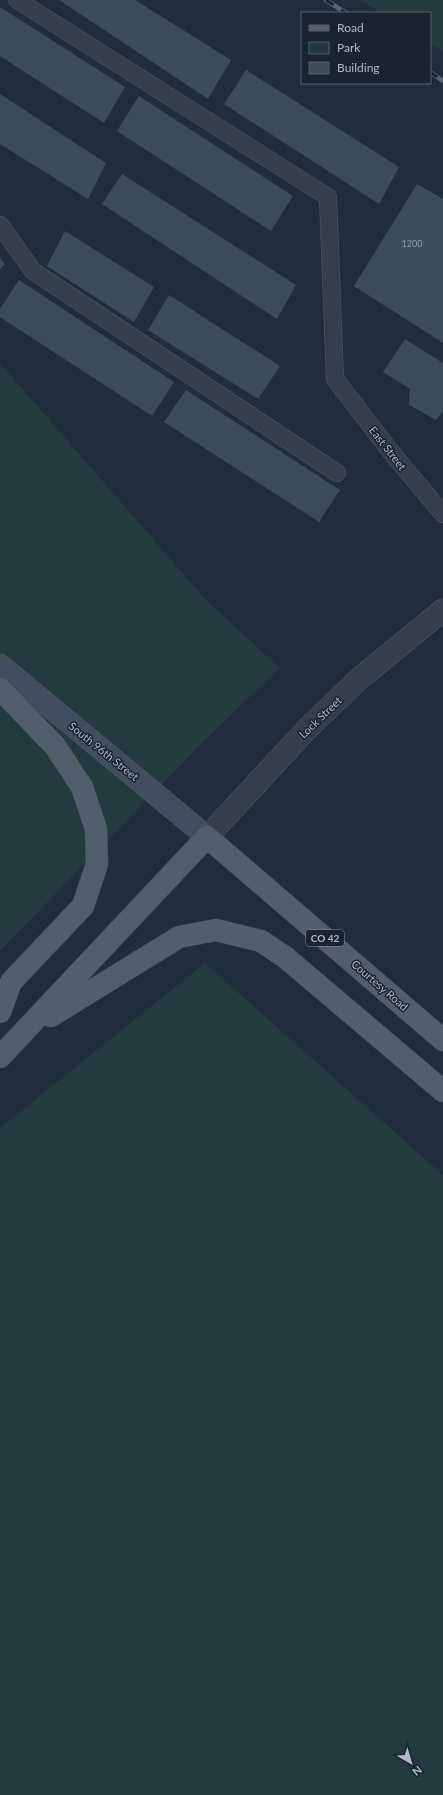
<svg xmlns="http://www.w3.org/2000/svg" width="443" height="1795" viewBox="0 0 443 1795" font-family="Lato,sans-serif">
  <rect width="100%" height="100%" fill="#212d3c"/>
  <path fill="#233b3d" d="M 360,0 L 443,0 L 443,52 L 430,43 L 430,13 L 381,13 Z
    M 0,363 L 207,601 L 280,668 L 205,740 L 0,951 Z
    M 205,963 L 443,1175 L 443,1795 L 0,1795 L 0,1128 Z"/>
  <path fill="#3c4c5b" d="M 59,0 L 135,0 L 231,60 L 208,99 Z
    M 0,7 L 125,87 L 104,123 L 0,56 Z
    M 246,70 L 399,167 L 379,204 L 224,104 Z
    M 0,94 L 106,163 L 88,199 L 0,144 Z
    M 139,96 L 293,196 L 271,231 L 117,131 Z
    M 122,174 L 296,285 L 277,319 L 102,204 Z
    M 417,184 L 443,199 L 443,343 L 354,286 Z
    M 65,231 L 154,287 L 134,322 L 47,266 Z
    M 0,258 L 5,264 L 0,269 Z
    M 19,280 L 174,382 L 152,416 L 0,317 L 0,309 Z
    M 169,295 L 280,366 L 258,399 L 148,330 Z
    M 405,339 L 443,363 L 443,411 L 436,420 L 409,405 L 410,389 L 383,372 Z
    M 186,390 L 340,490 L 319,522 L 164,422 Z"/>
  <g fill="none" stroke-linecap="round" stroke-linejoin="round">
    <defs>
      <path id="lane" d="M 17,0 L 328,197 L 335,379 L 391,452 L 443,514
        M 0,225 L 33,271 L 337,473"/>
      <path id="street" d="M 207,837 L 307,729 L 359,679 L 443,610"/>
      <path id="secondary" d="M 0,665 L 207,837"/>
      <path id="primary" d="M 0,689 L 55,746 L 82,787 L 96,829 L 97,864 L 83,906 L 11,982 L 0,1012
        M 51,1016 L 179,937 L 216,930 L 261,941 L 285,957 L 443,1091
        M 0,1057 L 207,837 L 443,1040"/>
    </defs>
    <use href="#lane" stroke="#505a66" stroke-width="18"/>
    <use href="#street" stroke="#505a66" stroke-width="23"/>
    <use href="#secondary" stroke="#505a66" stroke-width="23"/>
    <use href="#primary" stroke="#3e4855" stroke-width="23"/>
    <use href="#lane" stroke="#353f4c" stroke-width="17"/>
    <use href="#street" stroke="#353f4c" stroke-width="22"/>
    <use href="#secondary" stroke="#424e5f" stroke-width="22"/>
    <use href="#primary" stroke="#525e6c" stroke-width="22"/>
    <defs>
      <path id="rail" d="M 326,0 L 346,13
        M 430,72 L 443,81"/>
    </defs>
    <use href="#rail" stroke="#566373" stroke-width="4.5"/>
    <use href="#rail" stroke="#1a2430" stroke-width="3" stroke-dasharray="9" stroke-linecap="butt"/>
  </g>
  <g text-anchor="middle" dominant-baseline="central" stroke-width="3" stroke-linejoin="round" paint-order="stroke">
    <g font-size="9" fill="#939ead">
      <text x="412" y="243">1200</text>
    </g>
    <rect fill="#1a2430" stroke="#838d9a" stroke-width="1" x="306" y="930" width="38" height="16" rx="3"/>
    <g font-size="10" font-weight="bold" fill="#b0bac8">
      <text x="325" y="938">CO 42</text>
    </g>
    <g font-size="11" fill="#b0bac8" stroke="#1a2430">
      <text transform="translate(388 448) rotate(52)">East Street</text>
      <text transform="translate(320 717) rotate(-44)">Lock Street</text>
      <text transform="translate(104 751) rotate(39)">South 96th Street</text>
      <text transform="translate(380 985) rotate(41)">Courtesy Road</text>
    </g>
  </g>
  <rect x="301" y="12" width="130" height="72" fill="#1a2430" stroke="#56606d"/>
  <rect x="309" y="25" width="20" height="6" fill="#525e6c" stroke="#56606d"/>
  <text x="337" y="32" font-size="12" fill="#b0bac8">Road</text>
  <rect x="309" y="42" width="20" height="12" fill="#233b3d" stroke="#56606d"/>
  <text x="337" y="52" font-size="12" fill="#b0bac8">Park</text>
  <rect x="309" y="62" width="20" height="12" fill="#3c4c5b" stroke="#56606d"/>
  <text x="337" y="72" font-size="12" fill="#b0bac8">Building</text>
  <g transform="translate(411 1763) rotate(142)" stroke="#1a2430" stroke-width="3" paint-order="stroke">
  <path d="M0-3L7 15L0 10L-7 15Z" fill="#b0bac8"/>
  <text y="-6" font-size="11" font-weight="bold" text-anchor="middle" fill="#b0bac8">N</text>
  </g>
</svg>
